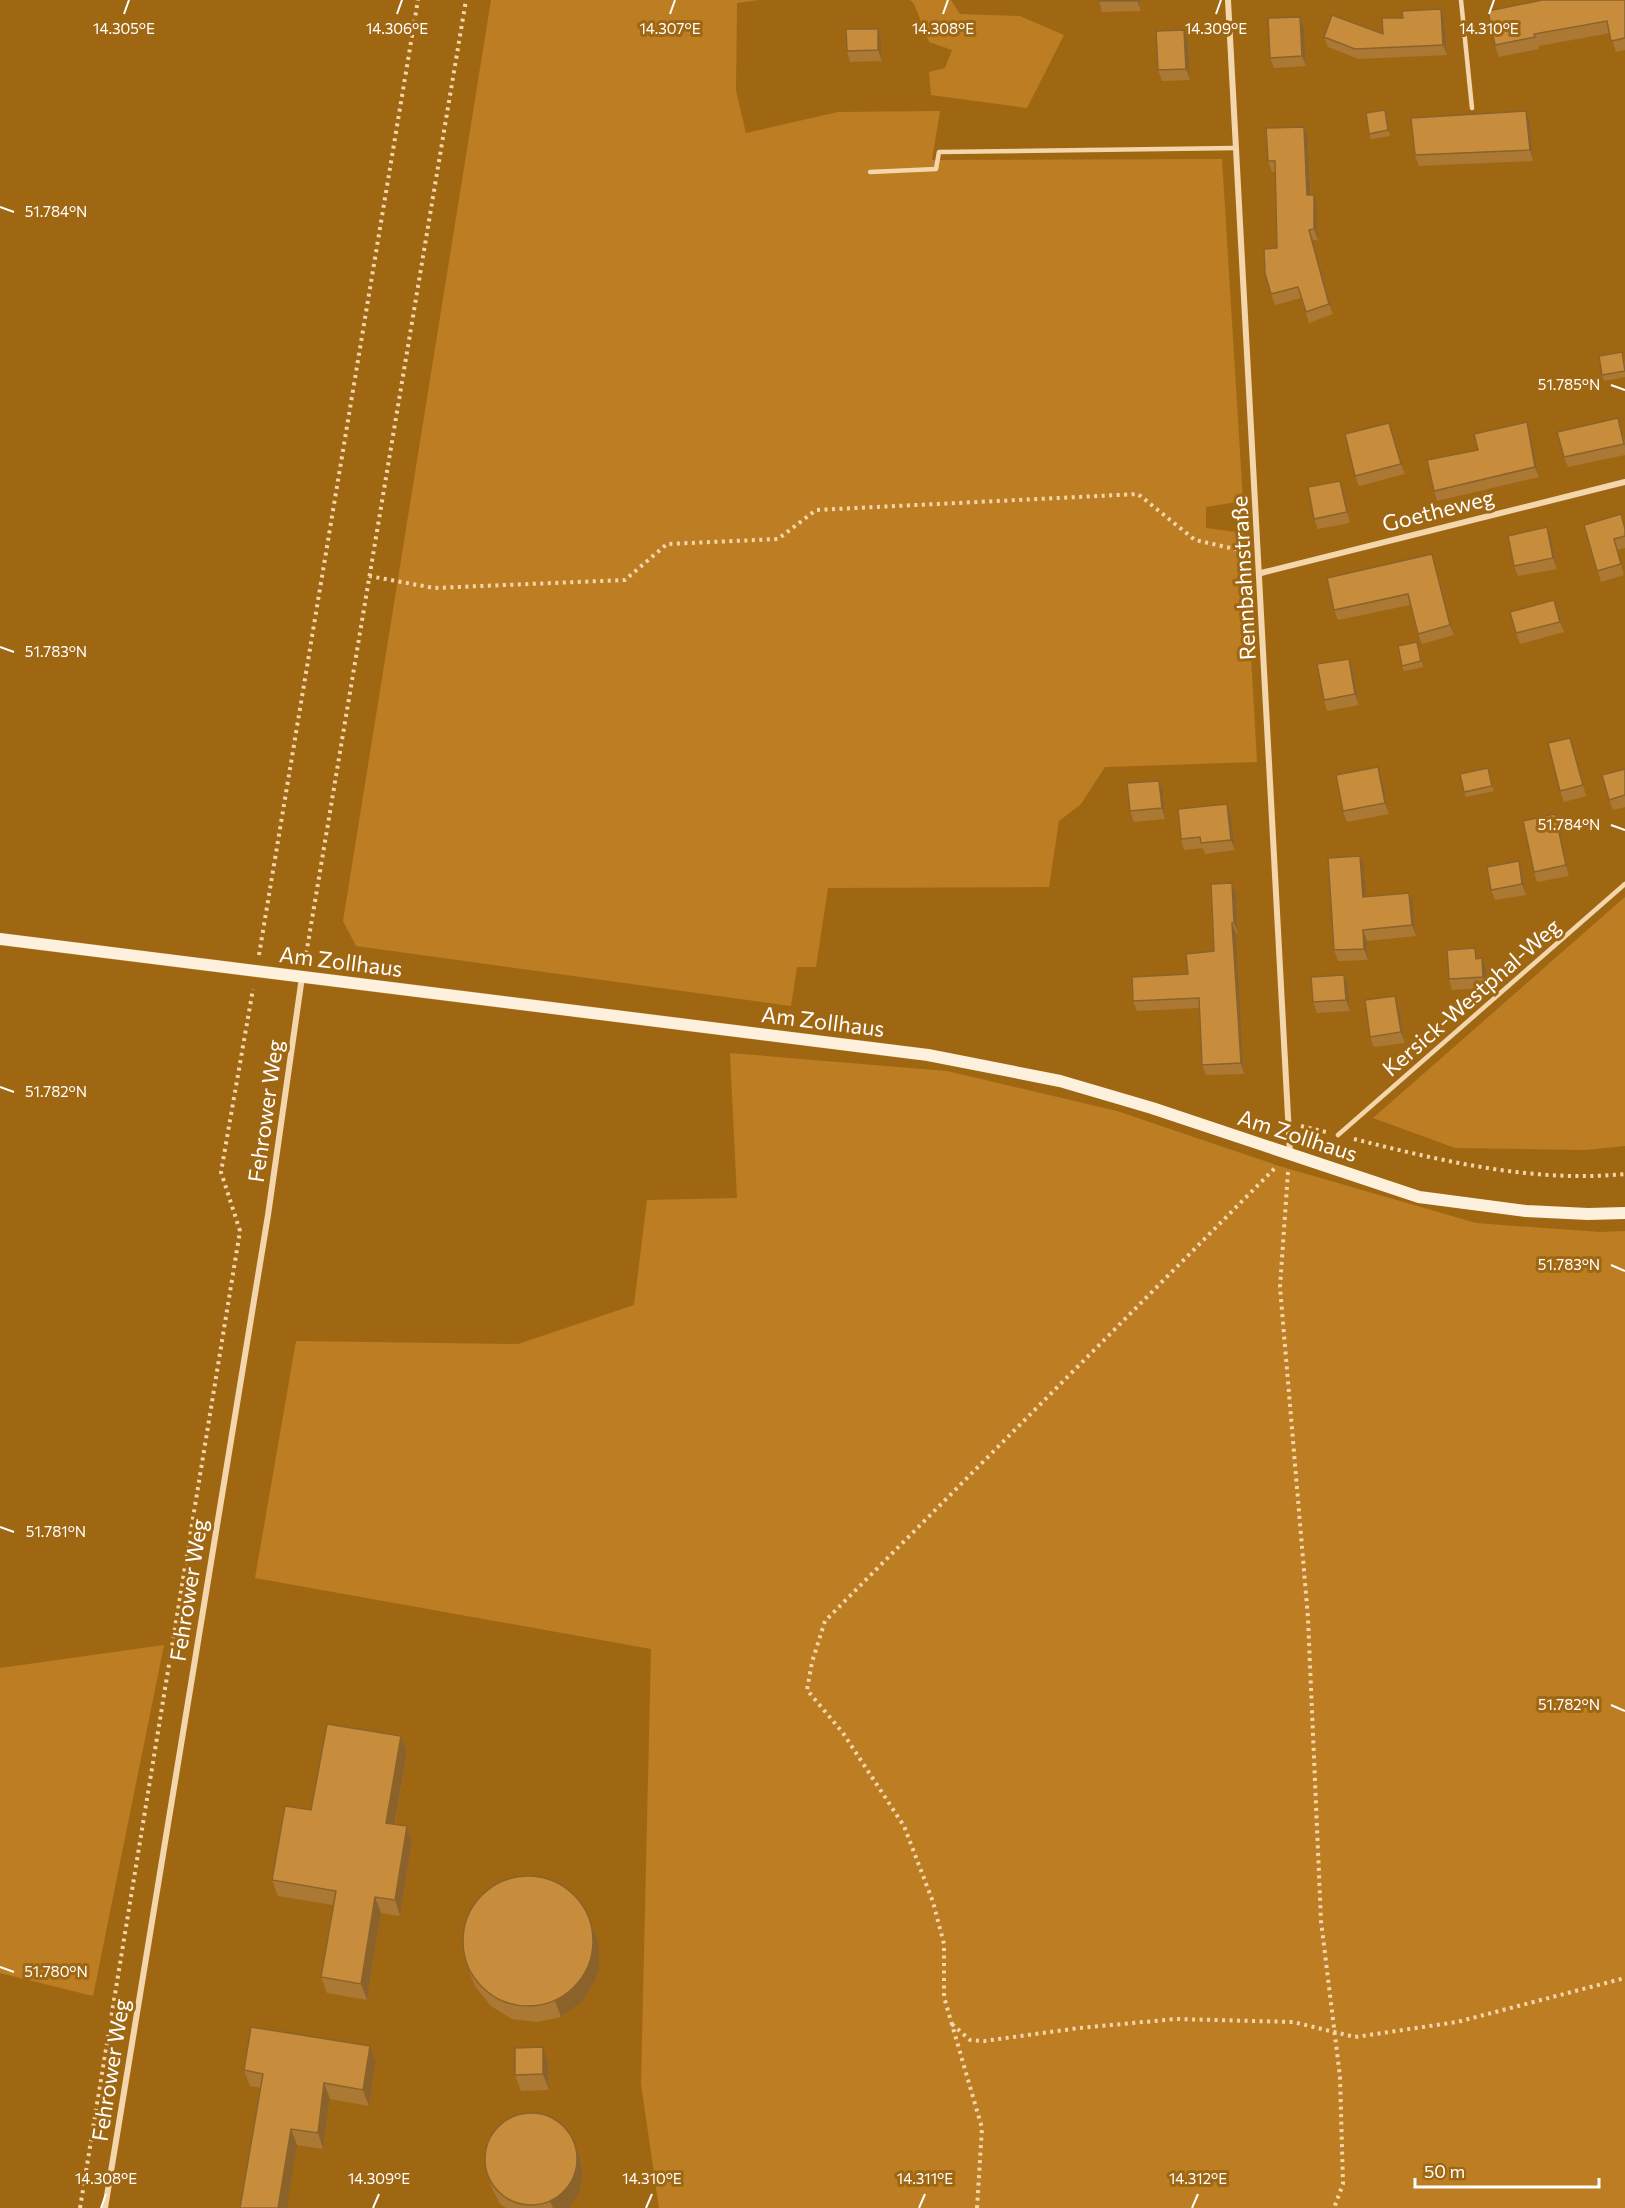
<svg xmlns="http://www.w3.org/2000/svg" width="1625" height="2208" viewBox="0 0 1625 2208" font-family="Commissioner,sans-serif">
  <rect width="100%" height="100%" fill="#a06713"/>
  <path fill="#bd7d22" d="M 491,0 L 759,0 L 737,3 L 736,91 L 746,133 L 838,112 L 940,111 L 932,160 L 1222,159 L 1243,501 L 1206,507 L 1206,528 L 1244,533 L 1257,762 L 1105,767 L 1081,804 L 1059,821 L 1049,887 L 828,888 L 816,967 L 797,967 L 791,1006 L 356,946 L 343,921 Z
    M 910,0 L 951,0 L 960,14 L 1020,16 L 1064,35 L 1027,108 L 931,95 L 929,72 L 945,68 L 952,50 L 929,42 L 914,4 Z
    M 1625,897 L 1625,1146 L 1586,1150 L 1455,1148 L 1373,1118 Z
    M 730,1053 L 947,1071 L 1117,1111 L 1279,1166 L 1476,1223 L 1600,1232 L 1625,1231 L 1625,2208 L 659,2208 L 641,2084 L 651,1649 L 255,1578 L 296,1341 L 518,1344 L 634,1305 L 647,1200 L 737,1198 Z
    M 164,1645 L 93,1996 L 0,1973 L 0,1668 Z"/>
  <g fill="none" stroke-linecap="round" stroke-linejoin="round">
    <path stroke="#f4d6ac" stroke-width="4" stroke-dasharray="3 4.5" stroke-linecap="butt" d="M 369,576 L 434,588 L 625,580 L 667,544 L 778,539 L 816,510 L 1138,494 L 1195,540 L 1244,551
      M 259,955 L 418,0
      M 305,961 L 466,0
      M 1301,1126 L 1326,1132
      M 1354,1139 C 1442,1161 1533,1183 1625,1174
      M 1288,1172 L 1280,1287 L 1308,1618 L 1321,1921 L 1340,2077 L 1343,2184 L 1334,2208
      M 952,2024 L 970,2040 L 984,2041 L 1079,2028 L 1176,2019 L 1293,2022 L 1355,2037 L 1457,2022 L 1625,1978
      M 80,2208 L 240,1231 L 221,1172 L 253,989
      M 977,2208 L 982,2128 L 944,1997 L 944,1944 L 933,1902 L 904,1826 L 843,1733 L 807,1690 L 812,1662 L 825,1621 L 1276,1167"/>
    <path stroke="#f4d6ac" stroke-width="4.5" d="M 1461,0 L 1472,108
      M 870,172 L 936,169 L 939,152 L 1236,148
      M 1338,1135 L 1625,884"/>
    <path stroke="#f4d6ac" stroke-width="6" d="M 1228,0 L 1290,1154
      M 1261,573 L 1625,482
      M 105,2208 L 268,1215 L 302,977"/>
    <path stroke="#fdf0dc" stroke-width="12" d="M 0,939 L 928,1055 L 1060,1081 L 1152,1108 L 1419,1197 L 1526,1211 L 1588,1214 L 1625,1213"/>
  </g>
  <path fill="#ab7934" d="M 1099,0 L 1140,0 L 1141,11 L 1102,12 Z
    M 1625,0 L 1625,50 L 1616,52 L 1610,33 L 1539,46 L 1539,49 L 1499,57 L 1495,45 Z
    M 1441,9 L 1444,19 L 1447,55 L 1359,59 L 1328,47 L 1324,37 L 1383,34 L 1403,18 Z
    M 1300,17 L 1304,27 L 1306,66 L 1274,68 L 1270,58 Z
    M 878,29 L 881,39 L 882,61 L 850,62 L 847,51 Z
    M 1184,30 L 1188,41 L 1190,80 L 1162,81 L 1158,70 Z
    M 1526,111 L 1530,122 L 1533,161 L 1419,166 L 1415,155 Z
    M 1387,115 L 1390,136 L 1371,139 L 1369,134 Z
    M 1308,137 L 1311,195 L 1317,206 L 1318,240 L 1313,240 L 1333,314 L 1309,323 L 1301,298 L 1275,305 L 1271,294 L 1277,248 L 1275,172 L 1272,172 L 1268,161 Z
    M 1622,352 L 1625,363 L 1625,377 L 1604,381 L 1602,375 Z
    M 1618,418 L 1622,429 L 1625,443 L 1625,455 L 1568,467 L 1564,457 Z
    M 1530,432 L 1539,477 L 1437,501 L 1434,491 Z
    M 1393,433 L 1405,474 L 1359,486 L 1355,476 Z
    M 1340,481 L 1344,492 L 1350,523 L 1318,529 L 1314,519 Z
    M 1584,525 L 1625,526 L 1625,548 L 1617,550 L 1624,575 L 1601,582 Z
    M 1551,538 L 1557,569 L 1518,576 L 1514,566 Z
    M 1435,564 L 1454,635 L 1422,644 L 1418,634 L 1410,605 L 1338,620 L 1334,610 Z
    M 1558,611 L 1564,632 L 1520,644 L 1516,633 Z
    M 1419,647 L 1423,667 L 1404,671 L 1402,666 Z
    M 1349,659 L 1353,669 L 1359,705 L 1327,711 L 1324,700 Z
    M 1574,748 L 1586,796 L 1564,802 L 1560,791 Z
    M 1488,768 L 1494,791 L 1466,797 L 1464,792 Z
    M 1625,769 L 1625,807 L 1613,810 L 1609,800 Z
    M 1382,778 L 1389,814 L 1347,822 L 1343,811 Z
    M 1163,791 L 1165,819 L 1134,822 L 1130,811 Z
    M 1227,804 L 1231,815 L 1235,850 L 1205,854 L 1203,848 L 1184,850 L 1181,839 Z
    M 1559,825 L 1569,876 L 1537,882 L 1534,872 Z
    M 1519,861 L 1522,872 L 1526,895 L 1495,900 L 1491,890 Z
    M 1364,867 L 1366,897 L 1413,903 L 1416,936 L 1367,941 L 1368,960 L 1338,961 L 1334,950 Z
    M 1236,894 L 1238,933 L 1236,933 L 1244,1074 L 1206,1075 L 1202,1065 L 1199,1008 L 1137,1011 L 1133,1001 L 1188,974 L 1214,951 Z
    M 1486,969 L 1487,988 L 1452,990 L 1449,979 Z
    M 1348,986 L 1350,1011 L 1317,1013 L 1313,1002 Z
    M 1395,996 L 1399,1007 L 1405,1043 L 1374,1047 L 1370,1037 Z
    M 401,1736 L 407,1752 L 395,1824 L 407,1826 L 412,1842 L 400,1916 L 381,1913 L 367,2000 L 327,1993 L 321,1977 L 333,1905 L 278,1896 L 272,1880 L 311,1810 Z
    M 599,1944 L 599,1969 L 595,1981 L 582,2002 L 561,2017 L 537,2022 L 512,2019 L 491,2006 L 475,1986 L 469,1971 Z
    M 370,2046 L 376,2062 L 369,2106 L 330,2099 L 323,2149 L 297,2145 L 261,2088 L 250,2086 L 244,2070 Z
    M 548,2063 L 549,2090 L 521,2091 L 515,2075 Z
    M 580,2158 L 583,2175 L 580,2192 L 569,2208 L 506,2208 L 500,2204 L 492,2188 L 486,2172 Z"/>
  <path fill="#8b632a" d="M 1137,0 L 1140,0 L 1141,11 Z
    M 1441,9 L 1444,19 L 1447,55 L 1443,45 Z
    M 1300,17 L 1304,27 L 1306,66 L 1302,56 Z
    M 878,29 L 881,39 L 882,61 L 878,50 Z
    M 1184,30 L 1188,41 L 1190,80 L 1186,69 Z
    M 1385,110 L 1387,115 L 1390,136 L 1388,130 Z
    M 1526,111 L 1530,122 L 1533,161 L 1530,150 Z
    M 1304,127 L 1308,137 L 1311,206 L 1307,195 Z
    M 1314,195 L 1317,206 L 1318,240 L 1314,229 Z
    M 1309,230 L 1313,240 L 1333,314 L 1329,304 Z
    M 1618,418 L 1622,429 L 1625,448 L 1624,444 Z
    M 1527,422 L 1530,432 L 1539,477 L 1535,467 Z
    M 1389,423 L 1393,433 L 1405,474 L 1401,464 Z
    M 1340,481 L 1344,492 L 1350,523 L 1347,512 Z
    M 1547,527 L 1551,538 L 1557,569 L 1553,558 Z
    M 1432,554 L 1435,564 L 1454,635 L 1450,625 Z
    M 1554,600 L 1558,611 L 1564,632 L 1560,622 Z
    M 1349,659 L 1353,669 L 1359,705 L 1355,694 Z
    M 1570,738 L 1574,748 L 1586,796 L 1583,785 Z
    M 1378,767 L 1382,778 L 1389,814 L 1385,803 Z
    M 1159,781 L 1163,791 L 1165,819 L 1162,808 Z
    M 1227,804 L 1231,815 L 1235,850 L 1231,840 Z
    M 1555,814 L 1559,825 L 1569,876 L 1566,865 Z
    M 1360,856 L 1364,867 L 1367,908 L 1363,897 Z
    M 1519,861 L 1522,872 L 1526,895 L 1522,884 Z
    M 1232,883 L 1236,894 L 1238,933 L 1234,923 Z
    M 1409,893 L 1413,903 L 1416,936 L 1412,925 Z
    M 1232,923 L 1236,933 L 1244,1074 L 1241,1063 Z
    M 1363,930 L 1367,941 L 1368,960 L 1364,949 Z
    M 1482,958 L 1486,969 L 1487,988 L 1483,977 Z
    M 1344,975 L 1348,986 L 1350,1011 L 1346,1000 Z
    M 1395,996 L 1399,1007 L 1405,1043 L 1401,1032 Z
    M 401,1736 L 407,1752 L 392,1839 L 386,1823 Z
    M 407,1826 L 412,1842 L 400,1916 L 395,1900 Z
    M 375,1897 L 381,1913 L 367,2000 L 361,1984 Z
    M 593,1928 L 599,1944 L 599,1969 L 595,1981 L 582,2002 L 561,2017 L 555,2001 Z
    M 370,2046 L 376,2062 L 369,2106 L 363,2090 Z
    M 543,2047 L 548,2063 L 549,2090 L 543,2074 Z
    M 324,2083 L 330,2099 L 323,2149 L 318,2133 Z
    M 291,2129 L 297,2145 L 287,2208 L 278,2208 Z
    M 574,2142 L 580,2158 L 583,2175 L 580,2192 L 569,2208 L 553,2208 L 550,2201 Z"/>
  <path fill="#c78d3c" stroke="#8b632a" stroke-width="1.5" d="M 1099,0 L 1137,0 L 1137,1 L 1099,1 Z
    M 1542,0 L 1625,0 L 1625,38 L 1611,41 L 1607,21 L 1534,34 L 1535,37 L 1495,45 L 1488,11 Z
    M 1441,9 L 1443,45 L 1355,49 L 1324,37 L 1332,15 L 1383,34 L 1382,18 L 1403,18 L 1402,11 Z
    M 1300,17 L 1302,56 L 1270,58 L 1268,18 Z
    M 846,29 L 878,29 L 878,50 L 847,51 Z
    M 1184,30 L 1186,69 L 1158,70 L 1156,31 Z
    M 1385,110 L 1388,130 L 1369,134 L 1366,113 Z
    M 1526,111 L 1530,150 L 1415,155 L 1411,118 Z
    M 1304,127 L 1307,195 L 1314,195 L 1314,229 L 1309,230 L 1329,304 L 1306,312 L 1298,287 L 1271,294 L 1265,273 L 1264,249 L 1277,248 L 1275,161 L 1268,161 L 1266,128 Z
    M 1622,352 L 1625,371 L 1602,375 L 1599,356 Z
    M 1618,418 L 1624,444 L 1564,457 L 1557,432 Z
    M 1527,422 L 1535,467 L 1434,491 L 1427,460 L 1478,450 L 1474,434 Z
    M 1389,423 L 1401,464 L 1355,476 L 1345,434 Z
    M 1340,481 L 1347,512 L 1314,519 L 1308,487 Z
    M 1621,514 L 1625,529 L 1625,536 L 1614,539 L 1621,564 L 1597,571 L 1584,525 Z
    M 1547,527 L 1553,558 L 1514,566 L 1508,536 Z
    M 1432,554 L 1450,625 L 1418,634 L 1408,594 L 1334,610 L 1327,578 Z
    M 1554,600 L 1560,622 L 1516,633 L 1510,612 Z
    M 1417,642 L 1421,661 L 1402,666 L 1398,646 Z
    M 1349,659 L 1355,694 L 1324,700 L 1317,664 Z
    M 1570,738 L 1583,785 L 1560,791 L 1548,743 Z
    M 1378,767 L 1385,803 L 1343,811 L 1336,775 Z
    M 1488,768 L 1492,786 L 1464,792 L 1460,774 Z
    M 1625,769 L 1625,795 L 1609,800 L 1602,775 Z
    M 1159,781 L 1162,808 L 1130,811 L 1127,783 Z
    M 1227,804 L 1231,840 L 1201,843 L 1200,837 L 1181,839 L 1178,809 Z
    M 1555,814 L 1566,865 L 1534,872 L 1523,821 Z
    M 1360,856 L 1363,897 L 1409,893 L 1412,925 L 1363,930 L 1364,949 L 1334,950 L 1328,858 Z
    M 1519,861 L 1522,884 L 1491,890 L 1487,867 Z
    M 1232,883 L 1234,923 L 1232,923 L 1241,1063 L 1202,1065 L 1199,998 L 1133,1001 L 1132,977 L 1188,974 L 1186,954 L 1214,951 L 1211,884 Z
    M 1475,948 L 1476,959 L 1482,958 L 1483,977 L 1449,979 L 1447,950 Z
    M 1344,975 L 1346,1000 L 1313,1002 L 1311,977 Z
    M 1395,996 L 1401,1032 L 1370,1037 L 1365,1000 Z
    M 327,1724 L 401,1736 L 386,1823 L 407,1826 L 395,1900 L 375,1897 L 361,1984 L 321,1977 L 336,1891 L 272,1880 L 285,1806 L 311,1810 Z
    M463 1941a65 65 0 1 1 130 0a65 65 0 1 1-130 0Z
    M 251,2027 L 370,2046 L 363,2090 L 324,2083 L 318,2133 L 291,2129 L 278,2208 L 240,2208 L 263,2074 L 244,2070 Z
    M 543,2047 L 543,2074 L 515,2075 L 515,2048 Z
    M485 2159a46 46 0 1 1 92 0a46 46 0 1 1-92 0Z"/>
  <path fill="none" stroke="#fff" stroke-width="2" d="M 124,14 L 129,0M 397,14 L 402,0M 670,14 L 675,0M 943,14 L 948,0M 1216,14 L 1221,0M 1489,14 L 1494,0M 0,207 L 14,212M 1611,385 L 1625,390M 0,647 L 14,652M 1611,825 L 1625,830M 0,1087 L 14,1092M 1611,1265 L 1625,1271M 0,1527 L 14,1532M 1611,1705 L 1625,1711M 0,1967 L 14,1972M 101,2208 L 106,2194M 373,2208 L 379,2194M 646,2208 L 652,2194M 919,2208 L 925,2194M 1192,2208 L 1198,2194"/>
  <g text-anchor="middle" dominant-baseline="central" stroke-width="6" stroke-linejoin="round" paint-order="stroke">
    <g font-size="22" fill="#fff" stroke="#a06713">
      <text transform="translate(1438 510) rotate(-14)">Goetheweg</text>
      <text transform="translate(1243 578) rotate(-93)">Rennbahnstraße</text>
      <text transform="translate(341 961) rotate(7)">Am Zollhaus</text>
      <text transform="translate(1471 997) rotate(-41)">Kersick-Westphal-Weg</text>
      <text transform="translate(823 1021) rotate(7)">Am Zollhaus</text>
      <text transform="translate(265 1111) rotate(-82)">Fehrower Weg</text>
      <text transform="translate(1298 1135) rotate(18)">Am Zollhaus</text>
      <text transform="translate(188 1590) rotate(-81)">Fehrower Weg</text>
      <text transform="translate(110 2070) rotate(-81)">Fehrower Weg</text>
    </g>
  </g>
  <g font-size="15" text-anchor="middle" fill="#fff" stroke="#a06713" stroke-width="6" stroke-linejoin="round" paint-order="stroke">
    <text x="670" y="34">14.307°E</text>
    <text x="124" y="34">14.305°E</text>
    <text x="397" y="34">14.306°E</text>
    <text x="943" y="34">14.308°E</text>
    <text x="1216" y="34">14.309°E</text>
    <text x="1489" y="34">14.310°E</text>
    <text x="56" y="217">51.784°N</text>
    <text x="1569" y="390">51.785°N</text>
    <text x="56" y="657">51.783°N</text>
    <text x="1569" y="830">51.784°N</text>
    <text x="56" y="1097">51.782°N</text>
    <text x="1569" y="1270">51.783°N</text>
    <text x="56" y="1537">51.781°N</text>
    <text x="1569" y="1710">51.782°N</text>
    <text x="56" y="1977">51.780°N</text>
    <text x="106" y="2184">14.308°E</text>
    <text x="379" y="2184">14.309°E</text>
    <text x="652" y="2184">14.310°E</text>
    <text x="925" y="2184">14.311°E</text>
    <text x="1198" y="2184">14.312°E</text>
  </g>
  <path d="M1415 2178v9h184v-9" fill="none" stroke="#ffffff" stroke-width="3"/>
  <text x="1424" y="2178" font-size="18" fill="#ffffff" stroke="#a06713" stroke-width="4.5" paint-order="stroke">50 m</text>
</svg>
